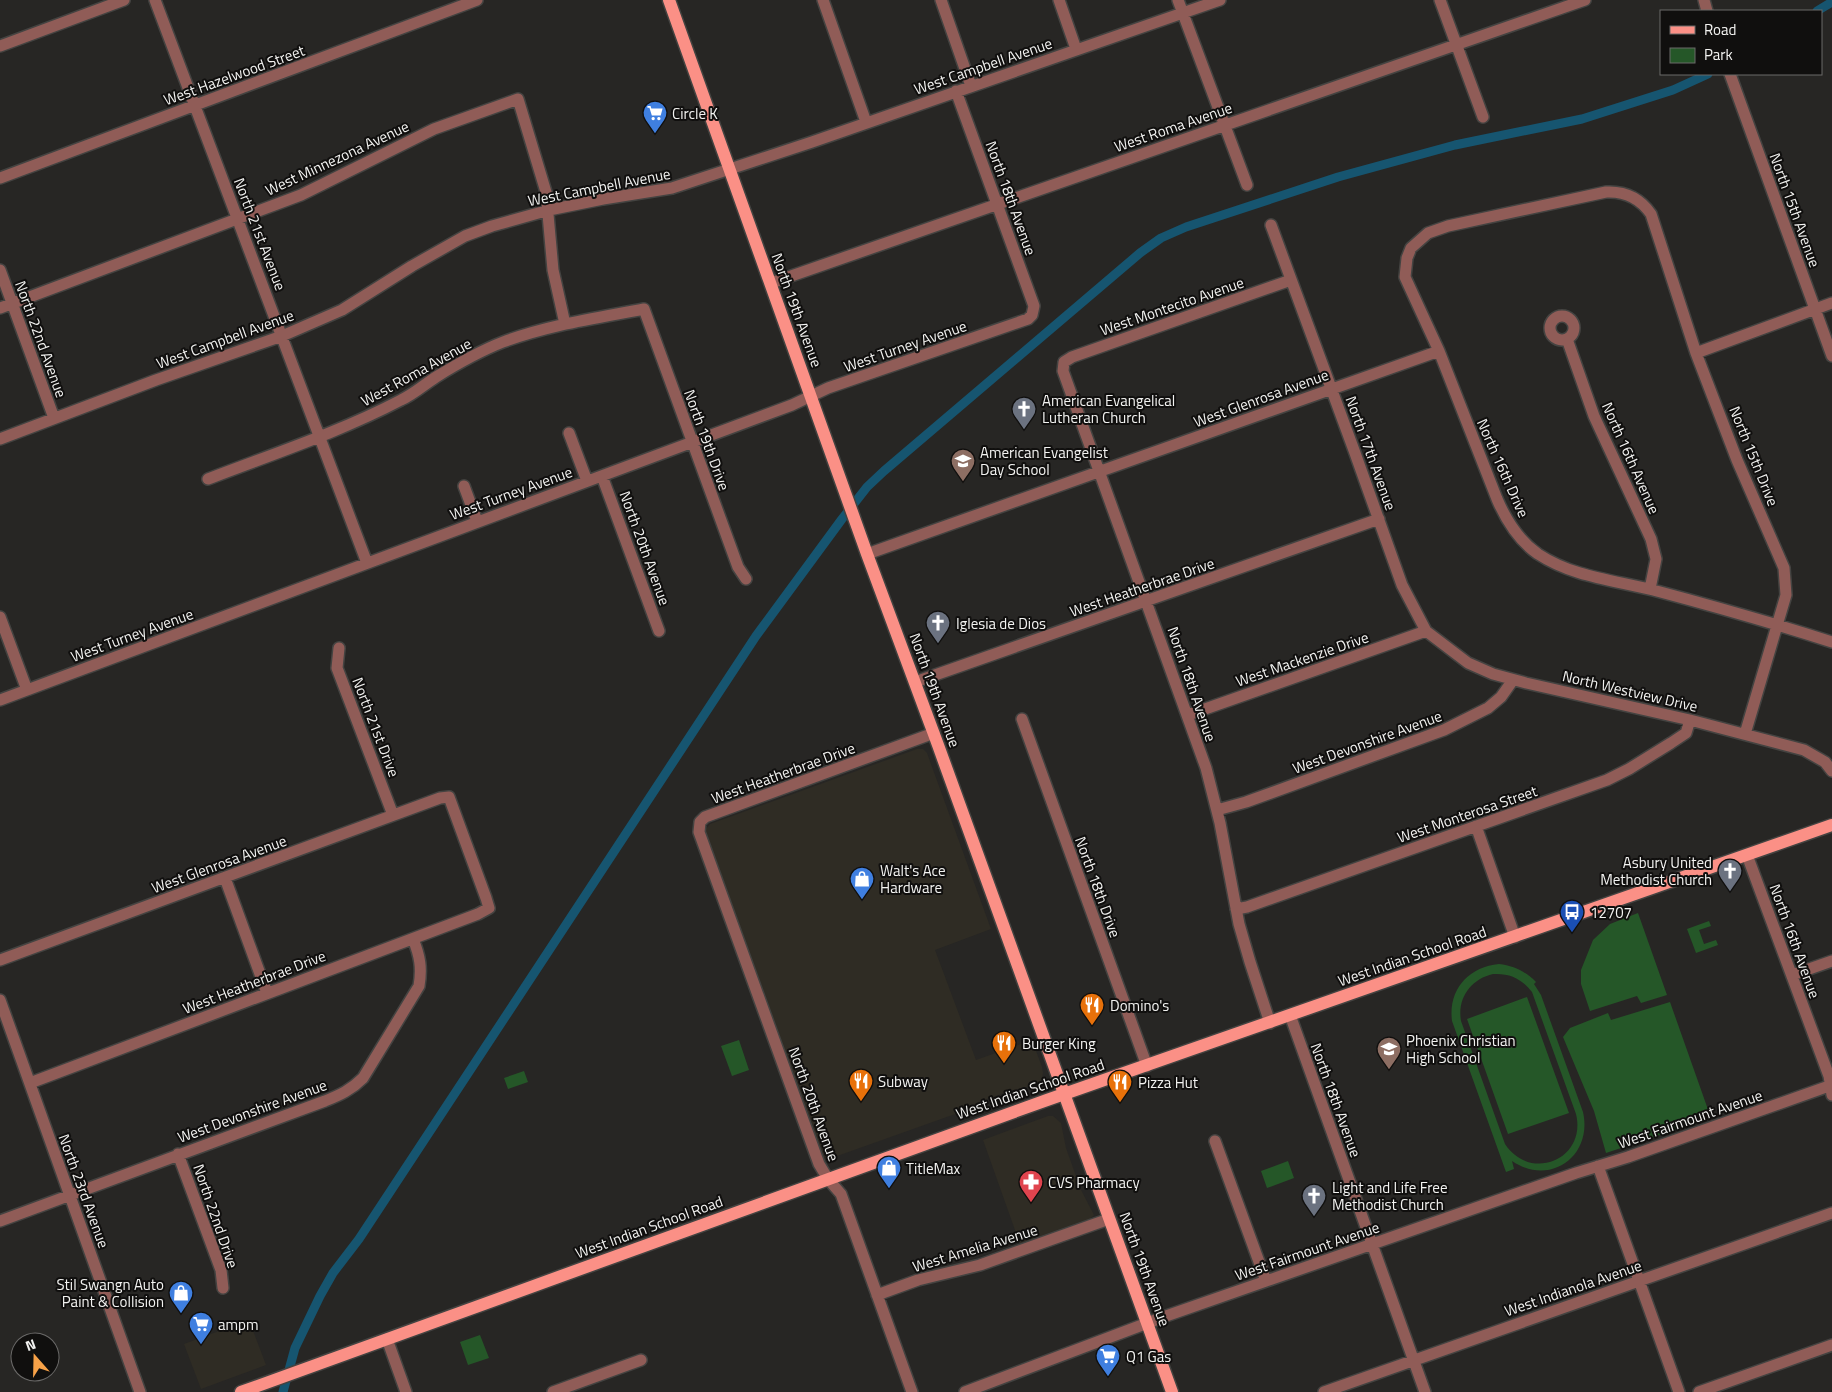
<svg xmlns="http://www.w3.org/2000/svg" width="1832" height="1392" viewBox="0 0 1832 1392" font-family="'Titillium Web',sans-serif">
  <rect width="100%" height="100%" fill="#272624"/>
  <path fill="#2f2c24" d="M 917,749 L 923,749 L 927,753 L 991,929 L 935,950 L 976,1060 L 1032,1040 L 1042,1067 L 1043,1073 L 1042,1078 L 1040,1083 L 1035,1085 L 1010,1091 L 987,1099 L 972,1108 L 826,1160 L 824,1157 L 706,833 L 706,829 L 710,824 Z
    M 1048,1116 L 1053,1116 L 1061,1123 L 1066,1148 L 1081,1190 L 1094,1215 L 1089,1220 L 1020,1244 L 983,1140 Z
    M 249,1320 L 266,1365 L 201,1389 L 184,1344 Z"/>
  <path fill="#255728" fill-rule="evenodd" d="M 1638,913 L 1667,995 L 1641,1003 L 1637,996 L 1590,1011 L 1581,984 L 1581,970 L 1593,940 L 1610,924 Z
    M 1709,921 L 1711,926 L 1699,930 L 1704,944 L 1716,940 L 1718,945 L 1696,953 L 1687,929 Z
    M 1499,964 C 1514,966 1525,971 1536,982 L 1534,984 L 1541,995 L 1583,1112 C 1593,1156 1550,1187 1512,1161 L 1514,1169 L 1506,1172 L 1452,1021 C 1448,990 1468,967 1499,964 ZM 1493,974 C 1510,973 1522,979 1532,992 L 1576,1114 C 1587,1159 1531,1183 1505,1144 L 1461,1021 C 1457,998 1471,979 1493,974 Z
    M 1527,997 L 1569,1113 L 1508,1134 L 1467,1019 Z
    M 1670,1002 L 1711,1118 L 1606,1153 L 1594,1111 L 1563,1037 L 1570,1028 L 1608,1013 L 1611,1020 Z
    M 739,1040 L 749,1070 L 732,1076 L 721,1046 Z
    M 524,1071 L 528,1082 L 508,1089 L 504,1078 Z
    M 1288,1161 L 1294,1178 L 1267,1188 L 1261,1171 Z
    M 480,1335 L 489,1358 L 468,1365 L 460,1342 Z"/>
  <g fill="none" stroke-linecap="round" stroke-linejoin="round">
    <path stroke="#165570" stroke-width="9" d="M 1817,11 L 1832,2
      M 283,1392 L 295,1348 L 320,1296 L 333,1273 L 359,1239 L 756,636 L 842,519 L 867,487 L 884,471 L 1140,253 L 1161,238 L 1186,227 L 1338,177 L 1455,145 L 1582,119 L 1673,90 L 1708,74"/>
    <defs>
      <path id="minor" d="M 155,0 L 367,563
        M 823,0 L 866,122
        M 941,0 L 971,86
        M 1059,0 L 1076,49
        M 1178,0 L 1247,185
        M 1440,0 L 1483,117
        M 1704,0 L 1707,11
        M 0,46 L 124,0
        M 1730,74 L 1832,356
        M 0,178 L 477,0
        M 1271,225 L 1355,453 L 1402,585 L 1426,631 L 1468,663 L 1493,674 L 1526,683 L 1690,720 L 1804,750 L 1825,762 L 1832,771
        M 0,270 L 54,418
        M 771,283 L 1585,0
        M 0,308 L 301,195 L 434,129 L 518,99 L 546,192 L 553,270 L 565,324
        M1550 328a12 12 0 1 1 24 0a12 12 0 1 1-24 0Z
        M 1567,339 L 1594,416 L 1651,539 L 1656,559 L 1650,589
        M 1696,353 L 1832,303
        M 569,433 L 587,481
        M 0,439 L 156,380 L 282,336 L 342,310 L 412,266 L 465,236 L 492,226 L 549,210 L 603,199 L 672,188 L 812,142 L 1220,0
        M 602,476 L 659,631
        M 208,479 C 273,454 340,432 401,400 C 414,394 425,384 436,377 C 457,364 480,351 503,342 C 548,325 597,318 644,309 L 738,567 L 746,579
        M 464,486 L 477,521
        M 867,554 L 1439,351
        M 0,617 L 27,690
        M 339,648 L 337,668 L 393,815
        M 915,682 L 1379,519
        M 0,700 L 792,405 L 828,388 L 1028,319 L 1032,315 L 1034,306 L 956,91
        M 1188,715 L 1426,631
        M 1022,719 L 1147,1066
        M 1745,734 L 1786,595 L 1784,568 L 1737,460 L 1696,353 L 1651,214 C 1640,198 1625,191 1606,192 L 1448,226 L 1428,233 L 1411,248 L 1407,258 L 1405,277 L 1439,351 L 1497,499 C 1506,520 1518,540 1538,554 C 1573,577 1613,580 1653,590 C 1713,606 1773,623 1832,642
        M 1217,810 L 1246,802 L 1444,730 L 1488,708 L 1501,697 L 1513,680
        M 1476,826 L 1515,937
        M 1747,855 L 1829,1076 L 1832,1095
        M 225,878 L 267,993
        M 1236,909 L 1247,907 L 1607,780 L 1629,769 L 1671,743 L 1686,733 L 1690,720
        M 0,960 L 440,798 L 449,797 L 486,898 L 489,908 L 478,914 L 30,1083
        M 1792,975 L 1832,961
        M 0,1000 L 140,1392
        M 1290,1015 L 1425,1392
        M 1270,1023 L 1250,962 L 1239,924 L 1220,823 L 1206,768 L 1063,371 L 1064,362 L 1072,357 L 1291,280
        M 1215,1141 L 1266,1281
        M 178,1154 L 221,1270 L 223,1288
        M 1598,1166 L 1679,1392
        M 0,1221 L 325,1101 C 340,1095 351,1090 363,1078 L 419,986 C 422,968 420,956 413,939
        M 877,1295 L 918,1280 L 980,1265 L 1109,1219
        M 387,1339 L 406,1392
        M 553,1392 L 641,1360
        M 912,1392 L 841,1194 L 828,1179 L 819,1164 L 699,832 L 700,822 L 705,817 L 934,733
        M 965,1392 L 1166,1316 L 1576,1173 L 1628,1157 L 1832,1085
        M 1324,1392 L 1832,1213
        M 1699,1392 L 1832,1345"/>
      <path id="major" d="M 669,0 L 867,554 L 938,745 L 1172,1392
        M 241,1392 L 1047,1100 L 1832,825"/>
    </defs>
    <use href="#minor" stroke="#444341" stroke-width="14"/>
    <use href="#major" stroke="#444341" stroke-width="15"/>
    <use href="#minor" stroke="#905c57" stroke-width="11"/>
    <use href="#major" stroke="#fb9086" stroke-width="12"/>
  </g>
  <defs>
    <symbol id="supermarket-pin" viewBox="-11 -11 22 30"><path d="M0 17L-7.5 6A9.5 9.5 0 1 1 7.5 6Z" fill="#3f7fe0" stroke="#100f0e"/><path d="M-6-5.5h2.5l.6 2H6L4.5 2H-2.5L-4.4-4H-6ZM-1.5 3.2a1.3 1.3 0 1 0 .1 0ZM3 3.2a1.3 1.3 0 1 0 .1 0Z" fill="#fff"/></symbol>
    <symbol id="church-pin" viewBox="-11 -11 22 30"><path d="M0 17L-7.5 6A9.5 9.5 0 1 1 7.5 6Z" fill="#6b7280" stroke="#100f0e"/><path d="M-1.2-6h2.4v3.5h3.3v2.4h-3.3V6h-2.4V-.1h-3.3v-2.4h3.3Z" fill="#fff"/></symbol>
    <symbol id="school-pin" viewBox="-11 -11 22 30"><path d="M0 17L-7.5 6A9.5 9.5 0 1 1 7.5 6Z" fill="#8d6e63" stroke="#100f0e"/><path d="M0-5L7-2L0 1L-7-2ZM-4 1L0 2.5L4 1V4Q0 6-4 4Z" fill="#fff"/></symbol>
    <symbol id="shop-pin" viewBox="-11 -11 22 30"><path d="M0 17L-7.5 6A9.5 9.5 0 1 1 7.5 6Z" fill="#3f7fe0" stroke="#100f0e"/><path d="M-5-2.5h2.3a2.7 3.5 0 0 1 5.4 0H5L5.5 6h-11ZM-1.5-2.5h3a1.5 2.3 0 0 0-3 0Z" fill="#fff"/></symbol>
    <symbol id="bus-pin" viewBox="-11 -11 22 30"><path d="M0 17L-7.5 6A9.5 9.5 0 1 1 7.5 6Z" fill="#1a4fb4" stroke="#100f0e"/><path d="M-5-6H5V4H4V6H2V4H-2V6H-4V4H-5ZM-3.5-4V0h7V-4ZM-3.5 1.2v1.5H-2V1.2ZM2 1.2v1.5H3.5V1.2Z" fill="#fff"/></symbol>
    <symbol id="restaurant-pin" viewBox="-11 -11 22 30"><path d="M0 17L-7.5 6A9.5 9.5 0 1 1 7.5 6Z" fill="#e8710a" stroke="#100f0e"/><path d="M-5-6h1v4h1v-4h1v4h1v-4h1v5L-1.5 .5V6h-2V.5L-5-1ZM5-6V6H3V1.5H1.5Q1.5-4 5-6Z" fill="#fff"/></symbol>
    <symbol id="pharmacy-pin" viewBox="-11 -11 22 30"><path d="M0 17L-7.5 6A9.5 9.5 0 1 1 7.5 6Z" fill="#e0444e" stroke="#100f0e"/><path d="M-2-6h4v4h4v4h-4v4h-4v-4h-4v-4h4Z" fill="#fff"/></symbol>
  </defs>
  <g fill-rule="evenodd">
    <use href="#supermarket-pin" x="641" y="99" width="28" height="38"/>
    <use href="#church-pin" x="1010" y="395" width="28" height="38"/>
    <use href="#school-pin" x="949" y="447" width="28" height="38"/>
    <use href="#church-pin" x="924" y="609" width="28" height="38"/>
    <use href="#church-pin" x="1716" y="857" width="28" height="38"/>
    <use href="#shop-pin" x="848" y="865" width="28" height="38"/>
    <use href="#bus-pin" x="1558" y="898" width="28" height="38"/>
    <use href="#restaurant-pin" x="1078" y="991" width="28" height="38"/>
    <use href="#restaurant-pin" x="990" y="1029" width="28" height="38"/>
    <use href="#school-pin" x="1375" y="1035" width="28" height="38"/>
    <use href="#restaurant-pin" x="847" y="1067" width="28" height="38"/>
    <use href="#restaurant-pin" x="1106" y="1068" width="28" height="38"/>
    <use href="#shop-pin" x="875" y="1154" width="28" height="38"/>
    <use href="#pharmacy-pin" x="1017" y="1168" width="28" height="38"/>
    <use href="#church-pin" x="1300" y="1182" width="28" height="38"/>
    <use href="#shop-pin" x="167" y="1279" width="28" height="38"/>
    <use href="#supermarket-pin" x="187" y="1310" width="28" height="38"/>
    <use href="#supermarket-pin" x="1094" y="1342" width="28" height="38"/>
  </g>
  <g text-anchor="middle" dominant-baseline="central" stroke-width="4" stroke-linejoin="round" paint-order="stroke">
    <g font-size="15" fill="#f3f3f1" stroke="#100f0e">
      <text transform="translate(983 66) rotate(-19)">West Campbell Avenue</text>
      <text transform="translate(234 75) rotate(-20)">West Hazelwood Street</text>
      <text transform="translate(1173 127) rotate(-19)">West Roma Avenue</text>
      <text transform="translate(337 158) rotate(-25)">West Minnezona Avenue</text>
      <text transform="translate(599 187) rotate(-11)">West Campbell Avenue</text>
      <text transform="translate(1011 198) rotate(70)">North 18th Avenue</text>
      <text transform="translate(1795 210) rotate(70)">North 15th Avenue</text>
      <text transform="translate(260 234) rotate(69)">North 21st Avenue</text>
      <text transform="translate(1172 306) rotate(-19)">West Montecito Avenue</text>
      <text transform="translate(797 310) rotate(70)">North 19th Avenue</text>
      <text transform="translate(41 339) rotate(70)">North 22nd Avenue</text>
      <text transform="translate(225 339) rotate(-20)">West Campbell Avenue</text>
      <text transform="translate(905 346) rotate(-19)">West Turney Avenue</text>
      <text transform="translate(416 372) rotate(-29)">West Roma Avenue</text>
      <text transform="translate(1261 398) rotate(-20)">West Glenrosa Avenue</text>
      <text transform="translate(707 440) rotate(70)">North 19th Drive</text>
      <text transform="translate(1371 453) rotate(70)">North 17th Avenue</text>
      <text transform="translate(1754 456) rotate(68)">North 15th Drive</text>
      <text transform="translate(1631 458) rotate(66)">North 16th Avenue</text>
      <text transform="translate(1503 468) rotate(66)">North 16th Drive</text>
      <text transform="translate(511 493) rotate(-20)">West Turney Avenue</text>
      <text transform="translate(645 548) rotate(70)">North 20th Avenue</text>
      <text transform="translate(1142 587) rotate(-19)">West Heatherbrae Drive</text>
      <text transform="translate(132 635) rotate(-20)">West Turney Avenue</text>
      <text transform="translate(1302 659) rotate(-19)">West Mackenzie Drive</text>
      <text transform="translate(1192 684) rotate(71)">North 18th Avenue</text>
      <text transform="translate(935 690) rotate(70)">North 19th Avenue</text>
      <text transform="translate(1630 691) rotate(13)">North Westview Drive</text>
      <text transform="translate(376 727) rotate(69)">North 21st Drive</text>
      <text transform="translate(1367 742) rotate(-20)">West Devonshire Avenue</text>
      <text transform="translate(783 773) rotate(-20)">West Heatherbrae Drive</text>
      <text transform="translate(1467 814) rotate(-19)">West Monterosa Street</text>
      <text transform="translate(219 864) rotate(-20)">West Glenrosa Avenue</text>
      <text transform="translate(1098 887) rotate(70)">North 18th Drive</text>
      <text transform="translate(1795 941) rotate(70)">North 16th Avenue</text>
      <text transform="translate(1412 956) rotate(-19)">West Indian School Road</text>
      <text transform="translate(254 982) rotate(-21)">West Heatherbrae Drive</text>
      <text transform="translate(1030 1089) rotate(-19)">West Indian School Road</text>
      <text transform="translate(1336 1100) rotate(70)">North 18th Avenue</text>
      <text transform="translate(814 1104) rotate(70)">North 20th Avenue</text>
      <text transform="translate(252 1111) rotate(-20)">West Devonshire Avenue</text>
      <text transform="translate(1690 1119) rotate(-19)">West Fairmount Avenue</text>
      <text transform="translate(84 1191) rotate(70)">North 23rd Avenue</text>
      <text transform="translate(216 1216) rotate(71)">North 22nd Drive</text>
      <text transform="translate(649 1227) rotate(-20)">West Indian School Road</text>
      <text transform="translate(975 1248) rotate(-17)">West Amelia Avenue</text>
      <text transform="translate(1307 1251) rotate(-19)">West Fairmount Avenue</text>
      <text transform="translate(1145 1269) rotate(70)">North 19th Avenue</text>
      <text transform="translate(1573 1288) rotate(-19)">West Indianola Avenue</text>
    </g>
    <g font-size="15" fill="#f3f3f1" stroke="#100f0e" text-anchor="start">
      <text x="672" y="113">Circle K</text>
      <text x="1042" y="400">American Evangelical<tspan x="1042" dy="17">Lutheran Church</tspan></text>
      <text x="980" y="452">American Evangelist<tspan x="980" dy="17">Day School</tspan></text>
      <text x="956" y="623">Iglesia de Dios</text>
      <text x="1712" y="862" text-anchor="end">Asbury United<tspan x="1712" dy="17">Methodist Church</tspan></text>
      <text x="880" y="870">Walt's Ace<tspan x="880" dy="17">Hardware</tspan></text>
      <text x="1590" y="912">12707</text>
      <text x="1110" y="1005">Domino's</text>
      <text x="1406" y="1040">Phoenix Christian<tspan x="1406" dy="17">High School</tspan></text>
      <text x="1022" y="1043">Burger King</text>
      <text x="878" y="1081">Subway</text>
      <text x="1138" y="1082">Pizza Hut</text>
      <text x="906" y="1168">TitleMax</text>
      <text x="1048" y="1182">CVS Pharmacy</text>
      <text x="1332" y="1187">Light and Life Free<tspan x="1332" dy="17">Methodist Church</tspan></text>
      <text x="164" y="1284" text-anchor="end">Stil Swangn Auto<tspan x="164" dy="17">Paint &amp; Collision</tspan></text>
      <text x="218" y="1324">ampm</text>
      <text x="1126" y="1356">Q1 Gas</text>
    </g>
  </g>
  <rect x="1660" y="10" width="162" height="65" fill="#100f0e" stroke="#6b6a69"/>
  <rect x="1670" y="26" width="25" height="8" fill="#fb9086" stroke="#6b6a69"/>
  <text x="1704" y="35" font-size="15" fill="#f3f3f1">Road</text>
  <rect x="1670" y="48" width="25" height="15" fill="#255728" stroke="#6b6a69"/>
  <text x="1704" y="60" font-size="15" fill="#f3f3f1">Park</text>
  <g transform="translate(35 1357) rotate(340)"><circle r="24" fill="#100f0e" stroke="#6b6a69"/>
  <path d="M0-4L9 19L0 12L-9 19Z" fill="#f7a248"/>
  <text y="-8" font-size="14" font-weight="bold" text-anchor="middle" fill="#f3f3f1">N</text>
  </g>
</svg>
